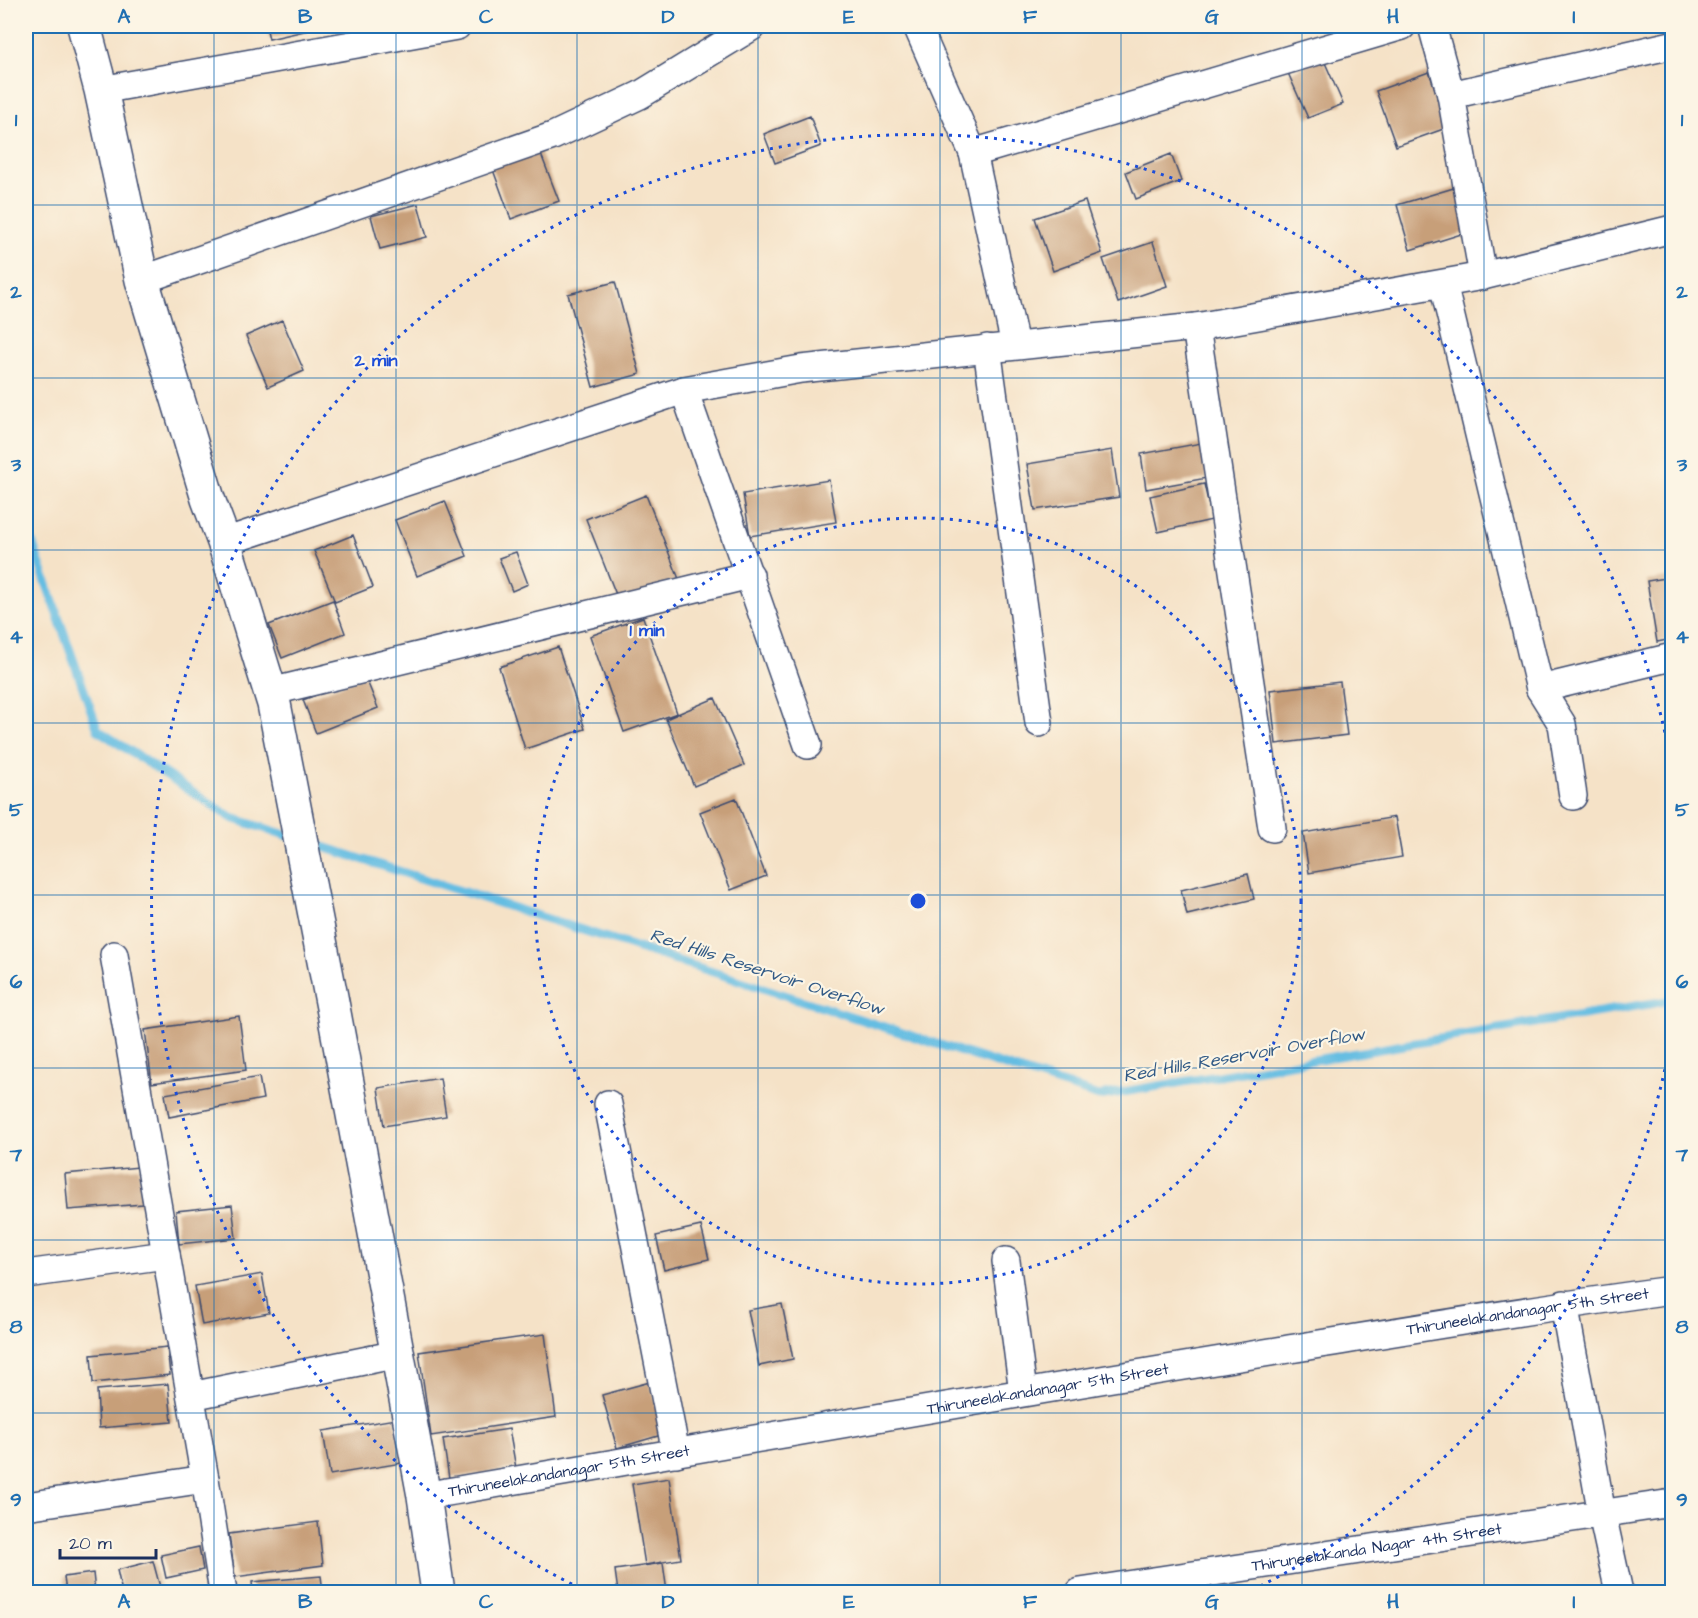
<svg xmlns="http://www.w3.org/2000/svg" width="1698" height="1618" viewBox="0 0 1698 1618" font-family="'Architects Daughter',sans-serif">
  <rect width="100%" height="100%" fill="#fcf5e5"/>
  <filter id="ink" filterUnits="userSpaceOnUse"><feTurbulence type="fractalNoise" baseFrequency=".0167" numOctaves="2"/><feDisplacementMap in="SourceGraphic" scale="12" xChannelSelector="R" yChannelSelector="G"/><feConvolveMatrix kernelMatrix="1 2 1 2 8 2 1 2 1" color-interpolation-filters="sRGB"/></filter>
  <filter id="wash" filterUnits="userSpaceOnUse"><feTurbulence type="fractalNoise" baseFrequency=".008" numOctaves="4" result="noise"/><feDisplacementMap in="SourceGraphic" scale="24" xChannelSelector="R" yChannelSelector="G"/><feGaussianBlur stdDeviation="1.35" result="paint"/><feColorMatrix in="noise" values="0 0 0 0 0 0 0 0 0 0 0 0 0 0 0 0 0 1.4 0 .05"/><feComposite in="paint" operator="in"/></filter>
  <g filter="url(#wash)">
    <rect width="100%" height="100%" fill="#f5e2c7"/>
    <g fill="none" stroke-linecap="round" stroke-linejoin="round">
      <path stroke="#65bde2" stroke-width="9" d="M 26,525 L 98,730 L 232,818 L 292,837
        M 308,842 L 1099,1096 L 1672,1000"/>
    </g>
    <g id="blocks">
      <path fill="#c79f79" d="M 266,26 L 308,26 L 309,30 L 269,39 Z
        M 1323,58 L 1343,104 L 1308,118 L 1288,73 Z
        M 1429,72 L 1449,127 L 1396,146 L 1376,91 Z
        M 810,116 L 821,146 L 775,163 L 764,134 Z
        M 539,149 L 559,201 L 511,219 L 492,167 Z
        M 1171,154 L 1181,181 L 1136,199 L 1126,172 Z
        M 1457,187 L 1471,231 L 1410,250 L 1397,205 Z
        M 1085,201 L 1102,253 L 1053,271 L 1035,218 Z
        M 418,204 L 427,237 L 380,249 L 371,216 Z
        M 1153,242 L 1167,286 L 1118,303 L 1103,259 Z
        M 615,282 L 640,374 L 593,387 L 568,294 Z
        M 282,320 L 304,371 L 268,387 L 246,336 Z
        M 1201,443 L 1207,478 L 1146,489 L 1141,454 Z
        M 1112,450 L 1119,497 L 1035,510 L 1027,464 Z
        M 829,480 L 836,522 L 750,536 L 743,494 Z
        M 1204,484 L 1212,520 L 1158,532 L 1150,496 Z
        M 646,495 L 679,579 L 619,602 L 586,519 Z
        M 445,501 L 467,556 L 417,576 L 395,520 Z
        M 353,535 L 373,587 L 335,602 L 314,551 Z
        M 516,552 L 528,584 L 512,591 L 499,558 Z
        M 1672,577 L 1672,639 L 1657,642 L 1647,581 Z
        M 333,600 L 345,633 L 282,658 L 269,625 Z
        M 643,617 L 677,713 L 624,732 L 590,636 Z
        M 558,647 L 585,729 L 525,749 L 499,667 Z
        M 365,676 L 378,708 L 316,733 L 303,700 Z
        M 1340,682 L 1347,735 L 1276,744 L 1270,690 Z
        M 715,698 L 744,765 L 694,786 L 666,719 Z
        M 736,798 L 766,876 L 731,890 L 700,812 Z
        M 1395,817 L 1402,857 L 1309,873 L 1303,833 Z
        M 1248,874 L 1254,899 L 1187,915 L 1181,890 Z
        M 239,1016 L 246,1070 L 152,1083 L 145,1030 Z
        M 259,1077 L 263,1099 L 169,1117 L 165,1094 Z
        M 440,1078 L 446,1116 L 384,1126 L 378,1088 Z
        M 139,1167 L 143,1204 L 68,1210 L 65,1174 Z
        M 232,1205 L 236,1238 L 179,1244 L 176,1211 Z
        M 701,1226 L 709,1259 L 664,1270 L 656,1236 Z
        M 262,1274 L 269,1313 L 202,1325 L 195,1286 Z
        M 782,1304 L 793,1359 L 759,1366 L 748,1310 Z
        M 545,1334 L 556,1417 L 431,1436 L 419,1352 Z
        M 167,1347 L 170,1375 L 93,1383 L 91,1355 Z
        M 650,1382 L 665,1434 L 617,1448 L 602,1395 Z
        M 168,1384 L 172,1422 L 99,1428 L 97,1390 Z
        M 395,1419 L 402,1463 L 330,1475 L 323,1431 Z
        M 509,1429 L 516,1468 L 449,1478 L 443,1439 Z
        M 669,1478 L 681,1559 L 645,1565 L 632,1484 Z
        M 318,1522 L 323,1565 L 235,1577 L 229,1534 Z
        M 199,1547 L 203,1570 L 166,1578 L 161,1555 Z
        M 153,1561 L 160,1587 L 137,1592 L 122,1592 L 117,1570 Z
        M 663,1563 L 667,1592 L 618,1592 L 615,1570 Z
        M 93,1573 L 95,1592 L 66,1592 L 64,1577 Z
        M 321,1576 L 323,1592 L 253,1592 L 252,1582 Z"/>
    </g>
  </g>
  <g filter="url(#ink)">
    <use href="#blocks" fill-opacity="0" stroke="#3c4a6e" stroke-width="1.5"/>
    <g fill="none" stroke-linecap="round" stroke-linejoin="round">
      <defs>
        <g id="street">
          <path d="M 917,26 L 973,153 L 1015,345"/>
          <path d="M 1432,26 L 1451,95 L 1483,276"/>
          <path d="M 101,90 L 457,26"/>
          <path d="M 1451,95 L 1672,45"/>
          <path d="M 973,153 L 1402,26"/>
          <path d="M 142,280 L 553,136 L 640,95 L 753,26"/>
          <path d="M 1443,284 L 1540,689 L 1562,724 L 1573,796"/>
          <path d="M 1196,327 L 1272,828"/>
          <path d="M 987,348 L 1039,723"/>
          <path d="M 684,390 L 808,745"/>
          <path d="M 224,542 L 684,390 L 801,369 L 1196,327 L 1483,276 L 1672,229"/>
          <path d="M 1540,689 L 1672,657"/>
          <path d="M 270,692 L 750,575"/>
          <path d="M 114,955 L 205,1479 L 223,1592"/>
          <path d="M 608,1104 L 676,1453"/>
          <path d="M 1006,1261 L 1023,1392"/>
          <path d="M 26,1274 L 166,1255"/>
          <path d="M 1564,1304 L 1602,1514 L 1619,1592"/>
          <path d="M 191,1396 L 398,1354"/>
          <path id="s1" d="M 424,1496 C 711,1447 996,1396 1283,1350 C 1413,1329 1542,1307 1672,1290"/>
          <path d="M 26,1506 L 205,1479"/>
          <path id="s2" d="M 1080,1592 L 1672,1503"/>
        </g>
        <path id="secondary" d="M 84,26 L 101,90 L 142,280 L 208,499 L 224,542 L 274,704 L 332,1002 L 424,1496 L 438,1592"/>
      </defs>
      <use href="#street" stroke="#3c4a6e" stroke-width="30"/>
      <use href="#secondary" stroke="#3c4a6e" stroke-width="36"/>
      <use href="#street" stroke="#fff" stroke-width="27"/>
      <use href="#secondary" stroke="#fff" stroke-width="33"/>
    </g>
  </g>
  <path fill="none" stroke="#1f6fb2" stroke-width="1.5" stroke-opacity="0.55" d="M 214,26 L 214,1592M 396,26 L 396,1592M 577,26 L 577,1592M 758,26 L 758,1592M 940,26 L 940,1592M 1121,26 L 1121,1592M 1302,26 L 1302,1592M 1484,26 L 1484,1592M 26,205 L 1672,205M 26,378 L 1672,378M 26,550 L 1672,550M 26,723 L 1672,723M 26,895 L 1672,895M 26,1068 L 1672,1068M 26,1240 L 1672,1240M 26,1413 L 1672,1413"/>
  <g fill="none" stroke="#1d4ed8" stroke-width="3" stroke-dasharray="3 6">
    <circle cx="918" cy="901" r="383"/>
    <path d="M1672 1034A766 766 0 0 1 1248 1592M588 1592A766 766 0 1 1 1672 768"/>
  </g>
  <g text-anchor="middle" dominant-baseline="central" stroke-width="4.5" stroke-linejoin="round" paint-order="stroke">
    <g font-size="16" fill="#1b2f5e" stroke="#fcf5e5">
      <text stroke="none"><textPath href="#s1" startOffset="1119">Thiruneelakandanagar 5th Street</textPath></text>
      <text stroke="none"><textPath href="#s1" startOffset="633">Thiruneelakandanagar 5th Street</textPath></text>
      <text stroke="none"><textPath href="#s1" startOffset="147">Thiruneelakandanagar 5th Street</textPath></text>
      <text stroke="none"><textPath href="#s2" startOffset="300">Thiruneelakanda Nagar 4th Street</textPath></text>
    </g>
    <g font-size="18" font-style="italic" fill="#315a86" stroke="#fcf5e5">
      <text transform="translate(767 972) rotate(18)">Red Hills Reservoir Overflow</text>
      <text transform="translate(1244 1055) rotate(-10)">Red Hills Reservoir Overflow</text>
    </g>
  </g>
  <circle cx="918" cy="901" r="9" fill="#1d4ed8" stroke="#fcf5e5" stroke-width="3"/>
  <g font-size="18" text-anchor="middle" font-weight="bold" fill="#1d4ed8" stroke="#fcf5e5" stroke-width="4.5" stroke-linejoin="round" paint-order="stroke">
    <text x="376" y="366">2 min</text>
    <text x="647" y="636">1 min</text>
  </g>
  <rect width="1698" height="1618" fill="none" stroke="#fcf5e5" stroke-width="66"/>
  <path d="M60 1549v9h96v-9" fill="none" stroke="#1b2f5e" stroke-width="3"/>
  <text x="69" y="1549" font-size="18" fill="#1b2f5e" stroke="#fcf5e5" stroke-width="4.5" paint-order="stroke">20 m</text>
  <rect x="33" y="33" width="1632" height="1552" fill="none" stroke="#1f6fb2" stroke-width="2"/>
  <g font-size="20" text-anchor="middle" font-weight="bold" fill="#1f6fb2">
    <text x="124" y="23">A</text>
    <text x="305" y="23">B</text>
    <text x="486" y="23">C</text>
    <text x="668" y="23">D</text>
    <text x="849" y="23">E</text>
    <text x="1030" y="23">F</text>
    <text x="1212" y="23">G</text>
    <text x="1393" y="23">H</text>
    <text x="1574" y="23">I</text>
    <text x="16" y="126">1</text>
    <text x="1682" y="126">1</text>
    <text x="16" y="298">2</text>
    <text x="1682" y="298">2</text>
    <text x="16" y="471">3</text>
    <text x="1682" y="471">3</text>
    <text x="16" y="643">4</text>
    <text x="1682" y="643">4</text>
    <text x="16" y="816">5</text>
    <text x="1682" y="816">5</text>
    <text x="16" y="988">6</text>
    <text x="1682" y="988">6</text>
    <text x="16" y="1161">7</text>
    <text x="1682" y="1161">7</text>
    <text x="16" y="1333">8</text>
    <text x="1682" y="1333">8</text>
    <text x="16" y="1506">9</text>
    <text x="1682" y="1506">9</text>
    <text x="124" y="1608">A</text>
    <text x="305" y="1608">B</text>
    <text x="486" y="1608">C</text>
    <text x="668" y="1608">D</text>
    <text x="849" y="1608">E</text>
    <text x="1030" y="1608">F</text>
    <text x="1212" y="1608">G</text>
    <text x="1393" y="1608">H</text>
    <text x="1574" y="1608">I</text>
  </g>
</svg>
